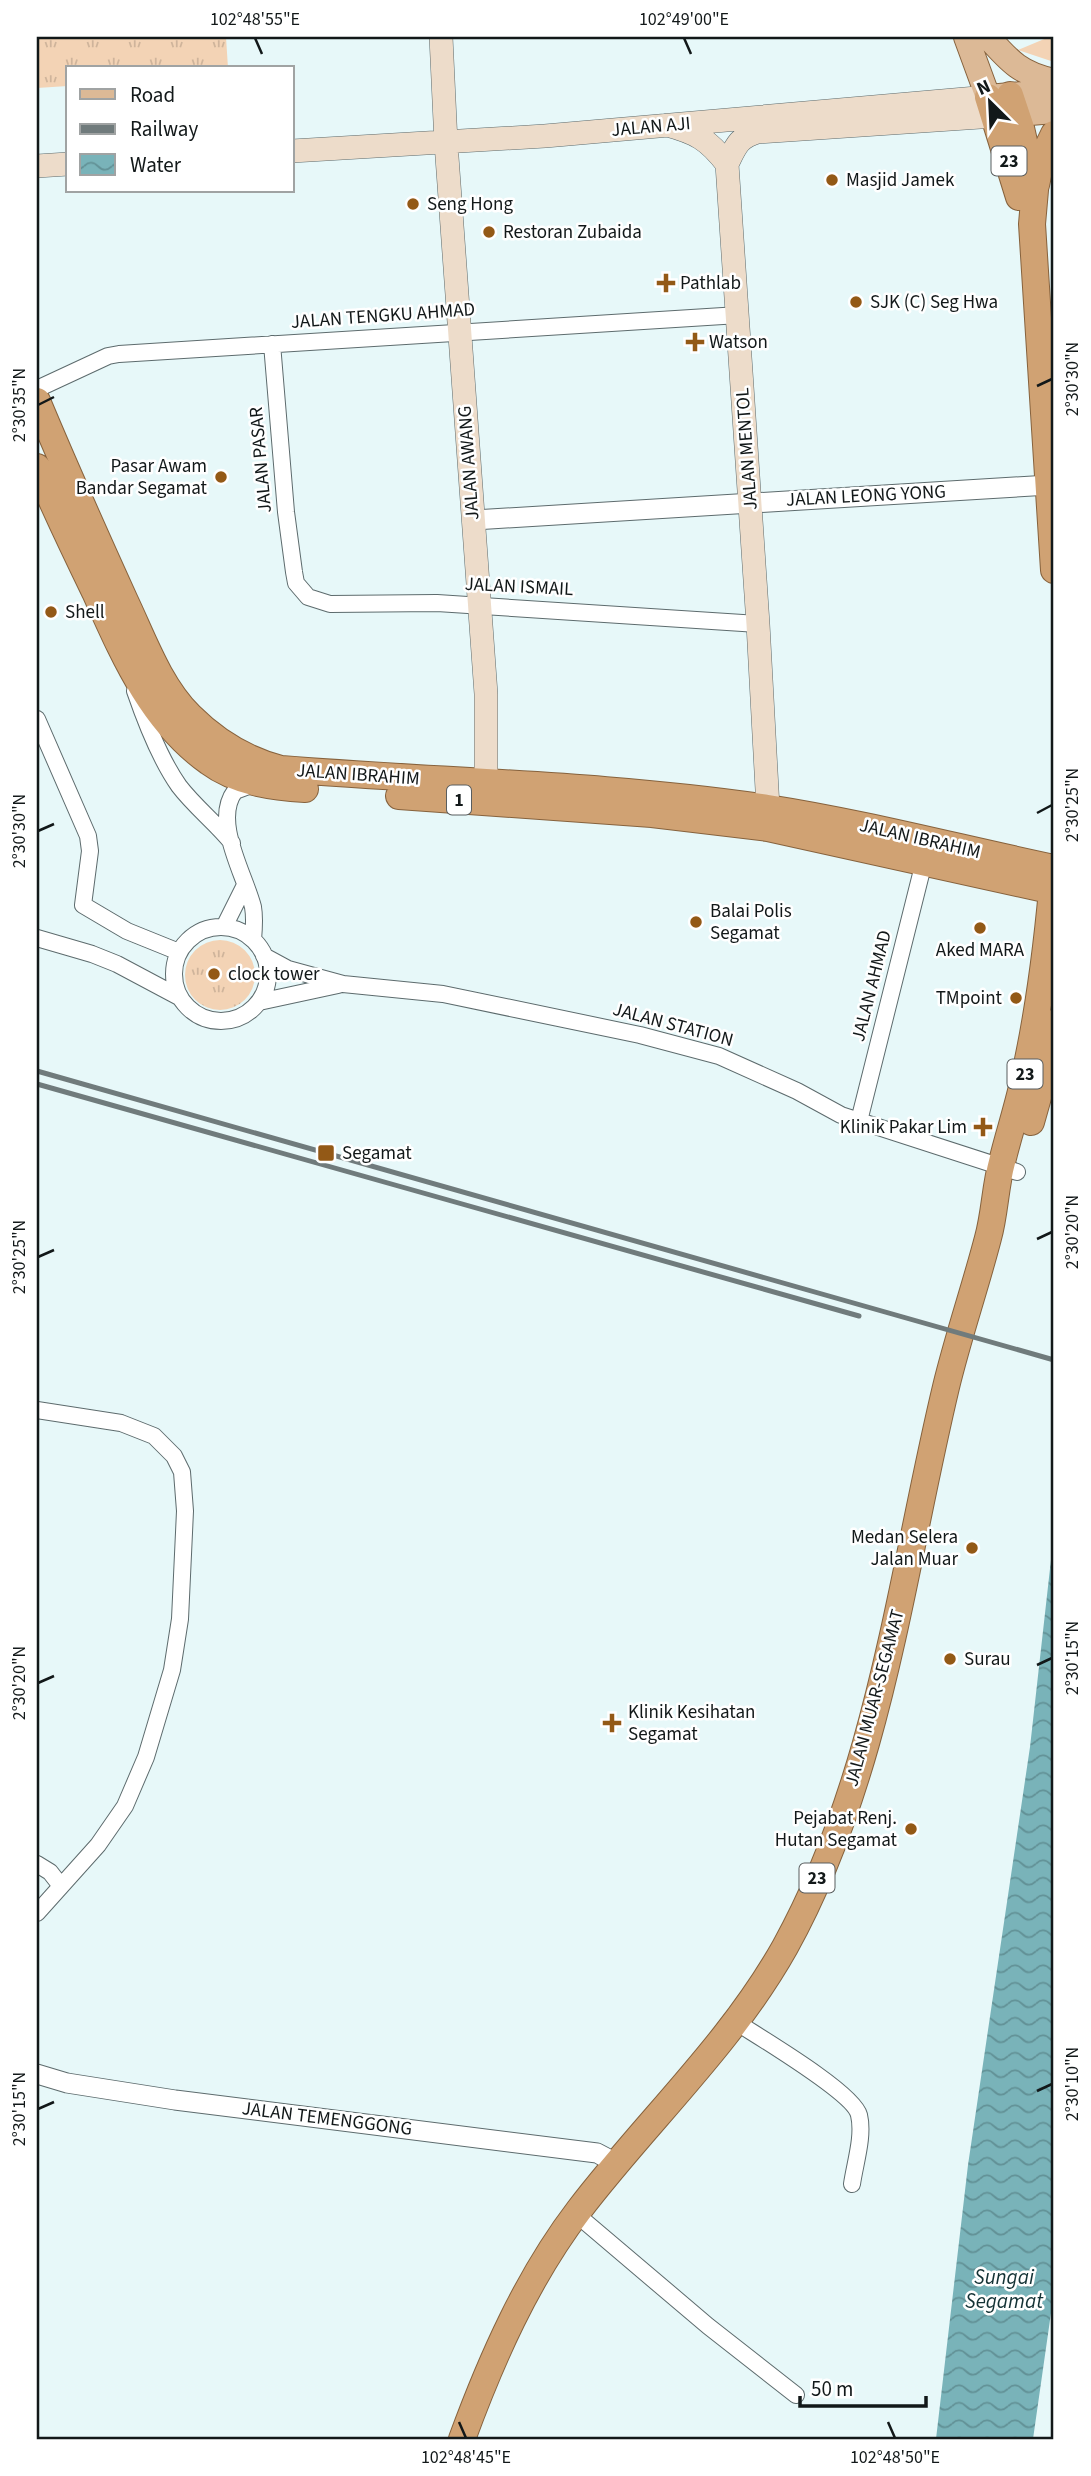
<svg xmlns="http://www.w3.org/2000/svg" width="1091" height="2476" viewBox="0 0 1091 2476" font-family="'Source Sans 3',sans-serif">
  <defs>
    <pattern id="grass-tufts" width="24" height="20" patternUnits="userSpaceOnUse" patternTransform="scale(1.75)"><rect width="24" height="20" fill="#f3d3b5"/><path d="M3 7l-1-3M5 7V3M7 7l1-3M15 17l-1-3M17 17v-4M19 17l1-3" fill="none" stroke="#cfb49b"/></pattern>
    <pattern id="water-waves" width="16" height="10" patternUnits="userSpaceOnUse" patternTransform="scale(1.75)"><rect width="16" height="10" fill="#79b3b9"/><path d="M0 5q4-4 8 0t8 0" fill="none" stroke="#629196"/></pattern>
  </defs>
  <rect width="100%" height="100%" fill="#e7f8f9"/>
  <path fill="url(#grass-tufts)" d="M 37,37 L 226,37 L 228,68 L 68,68 L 68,86 L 37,88 Z
    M 1049,37 L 1054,37 L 1054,62 L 1018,50 Z
    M185 975a35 35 0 1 1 70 0a35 35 0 1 1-70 0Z"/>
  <path fill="url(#water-waves)" d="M 1054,1533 L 1054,2292 L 1033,2439 L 936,2439 L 968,2165 L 1030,1747 Z"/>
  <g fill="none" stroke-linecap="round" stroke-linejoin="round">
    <defs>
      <path id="minor" d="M 272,344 L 286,512 L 294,572 L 296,583 L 308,597 L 330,604 L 437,603 L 758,624
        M 37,389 L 108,356 L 119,354 L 739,315
        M 135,691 C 146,723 160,759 179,786 C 195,807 216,823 232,843
        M 37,719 L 88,836 L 90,851 L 83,905 L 127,931 L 179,952
        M 224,927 L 245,885
        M174 974a47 47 0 1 1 94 0a47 47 0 1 1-94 0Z
        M 37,938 L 92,954 L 117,964 L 179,997
        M 253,940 C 254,929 255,918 253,907 C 245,875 212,821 235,791 L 254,784
        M 264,956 L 288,969 L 343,984 L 443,994 L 640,1035 L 719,1056 L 797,1091 L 841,1115 L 1017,1172
        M 259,1002 L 338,985
        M 859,1121 L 924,862
        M 37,1410 L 121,1423 L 154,1436 L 174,1456 L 182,1472 L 185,1511 L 180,1619 L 172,1670 L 146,1757 L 125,1806 L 98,1845 L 37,1913
        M 37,1864 L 50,1872 L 61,1886
        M 736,2022 C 759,2037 854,2093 859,2115 C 864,2136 855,2163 852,2184
        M 576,2214 L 708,2326 L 796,2395"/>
      <path id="tertiary" d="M 474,520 L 1049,485
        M 37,2074 L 67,2083 L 175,2100 L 597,2153 L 616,2163"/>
      <path id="secondary" d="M 441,37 L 446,143 L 486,694 L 486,783
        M 667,125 C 696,133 708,139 727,164 L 758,624 L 768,808
        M 292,151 L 545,136 L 988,97
        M 727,164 C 736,146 738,138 757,132 L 995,116
        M 37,166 L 68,164"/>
      <path id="primary" d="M 966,37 L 988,97 L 1054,91
        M 988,37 C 1010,62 1021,74 1054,81
        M 996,116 L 1054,111"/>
      <path id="trunk" d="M 1010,95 L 1021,128 L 1035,190 L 1032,224 L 1054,570
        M 988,97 L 1019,197
        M 1036,185 L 1041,161 L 1054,134
        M 37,401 C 65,468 95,535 125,601 C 144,641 159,685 190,716 C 216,742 246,760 281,769 C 443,782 607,784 768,808 C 864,823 959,848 1054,868
        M 37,467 C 55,509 75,551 95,592 C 123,654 151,721 209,762 C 236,782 272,787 305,789
        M 399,796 L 652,814 L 768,828 L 1054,891
        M 1031,1122 L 1042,1083 L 1054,1023
        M 462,2439 C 491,2360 527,2278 579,2210 C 646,2122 730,2045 785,1947 C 880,1775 901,1575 946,1387 C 958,1337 975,1288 988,1238 C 995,1213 995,1187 1002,1162 C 1008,1137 1016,1113 1022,1087 C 1039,1015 1048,941 1054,867"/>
    </defs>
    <use href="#minor" stroke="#5d6b6d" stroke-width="18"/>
    <use href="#tertiary" stroke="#5d6b6d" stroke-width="21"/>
    <use href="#secondary" stroke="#5d6b6d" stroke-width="24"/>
    <use href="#primary" stroke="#86623d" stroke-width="26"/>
    <use href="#trunk" stroke="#86623d" stroke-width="28"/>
    <use href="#minor" stroke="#fff" stroke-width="16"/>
    <use href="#tertiary" stroke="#fff" stroke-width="19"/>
    <use href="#secondary" stroke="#eddcca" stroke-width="23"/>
    <use href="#primary" stroke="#dcb996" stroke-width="24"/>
    <use href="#trunk" stroke="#d0a273" stroke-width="26"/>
    <path stroke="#707b7c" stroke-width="5" d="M 37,1071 L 1054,1360
      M 37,1084 L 859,1316"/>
  </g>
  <path fill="none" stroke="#121819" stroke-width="2.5" d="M 255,38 L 262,54M 684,38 L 691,54M 1037,386 L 1052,379M 38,405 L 54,397M 1037,813 L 1052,805M 38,831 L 54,824M 1037,1239 L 1052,1232M 38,1257 L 54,1250M 1037,1665 L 1052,1658M 38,1683 L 54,1676M 1037,2091 L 1052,2084M 38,2109 L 54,2102M 459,2422 L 466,2438M 888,2422 L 895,2438"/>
  <g fill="#935916" stroke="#fff" stroke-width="2.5">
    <circle cx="832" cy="180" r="7"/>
    <circle cx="413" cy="204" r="7"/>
    <circle cx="489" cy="232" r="7"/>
    <path d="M662.5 272.5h7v7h7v7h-7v7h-7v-7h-7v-7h7z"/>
    <circle cx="856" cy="302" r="7"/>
    <path d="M691.5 331.5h7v7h7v7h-7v7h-7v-7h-7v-7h7z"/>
    <circle cx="221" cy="477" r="7"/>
    <circle cx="51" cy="612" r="7"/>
    <circle cx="696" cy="922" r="7"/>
    <circle cx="980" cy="928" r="7"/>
    <circle cx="214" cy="974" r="7"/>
    <circle cx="1016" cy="998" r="7"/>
    <path d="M979.5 1116.5h7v7h7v7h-7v7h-7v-7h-7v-7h7z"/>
    <rect x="317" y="1144" width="18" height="18" rx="3.5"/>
    <circle cx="972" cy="1548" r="7"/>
    <circle cx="950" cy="1659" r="7"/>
    <path d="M608.5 1712.5h7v7h7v7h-7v7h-7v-7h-7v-7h7z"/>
    <circle cx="911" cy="1829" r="7"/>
  </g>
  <g text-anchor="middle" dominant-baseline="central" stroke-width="5" stroke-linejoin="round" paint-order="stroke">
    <g fill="#fff" stroke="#595d5e" stroke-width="2">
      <rect x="991.5" y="146.5" width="35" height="29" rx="5"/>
      <rect x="447" y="785.5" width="24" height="29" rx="5"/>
      <rect x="1007.5" y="1059.5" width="35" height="29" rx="5"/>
      <rect x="799.5" y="1863.5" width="35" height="29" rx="5"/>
    </g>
    <g font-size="18" font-weight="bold" fill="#121819">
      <text x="1009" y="161">23</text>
      <text x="459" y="800">1</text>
      <text x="1025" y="1074">23</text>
      <text x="817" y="1878">23</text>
    </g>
    <g font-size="19" fill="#121819" stroke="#fff">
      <text transform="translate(651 127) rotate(-5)">JALAN AJI</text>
      <text transform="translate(383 316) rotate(-4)">JALAN TENGKU AHMAD</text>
      <text transform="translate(747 449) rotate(-94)">JALAN MENTOL</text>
      <text transform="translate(261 460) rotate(-95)">JALAN PASAR</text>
      <text transform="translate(469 463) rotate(-94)">JALAN AWANG</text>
      <text transform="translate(866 496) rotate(-3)">JALAN LEONG YONG</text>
      <text transform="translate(519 587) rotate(3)">JALAN ISMAIL</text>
      <text transform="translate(358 775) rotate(4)">JALAN IBRAHIM</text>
      <text transform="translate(920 839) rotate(13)">JALAN IBRAHIM</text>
      <text transform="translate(872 986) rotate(-76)">JALAN AHMAD</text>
      <text transform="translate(673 1025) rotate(15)">JALAN STATION</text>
      <text transform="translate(875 1698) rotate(-75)">JALAN MUAR-SEGAMAT</text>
      <text transform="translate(327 2119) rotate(7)">JALAN TEMENGGONG</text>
    </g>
    <g font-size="19" fill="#121819" stroke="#fff" text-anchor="start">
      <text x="846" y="180">Masjid Jamek</text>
      <text x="427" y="204">Seng Hong</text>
      <text x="503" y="232">Restoran Zubaida</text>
      <text x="680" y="283">Pathlab</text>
      <text x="870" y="302">SJK (C) Seg Hwa</text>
      <text x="709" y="342">Watson</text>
      <text x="207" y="466" text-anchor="end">Pasar Awam<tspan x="207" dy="22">Bandar Segamat</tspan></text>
      <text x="65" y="612">Shell</text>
      <text x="710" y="911">Balai Polis<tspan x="710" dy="22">Segamat</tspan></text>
      <text x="980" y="950" text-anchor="middle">Aked MARA</text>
      <text x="228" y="974">clock tower</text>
      <text x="1002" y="998" text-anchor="end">TMpoint</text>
      <text x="967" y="1127" text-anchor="end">Klinik Pakar Lim</text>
      <text x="342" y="1153">Segamat</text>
      <text x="958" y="1537" text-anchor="end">Medan Selera<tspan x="958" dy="22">Jalan Muar</tspan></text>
      <text x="964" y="1659">Surau</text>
      <text x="628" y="1712">Klinik Kesihatan<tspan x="628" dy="22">Segamat</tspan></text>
      <text x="897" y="1818" text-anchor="end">Pejabat Renj.<tspan x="897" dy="22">Hutan Segamat</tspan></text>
    </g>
    <g font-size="21" font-style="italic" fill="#133235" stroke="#fff">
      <text x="1004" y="2277">Sungai<tspan x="1004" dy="24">Segamat</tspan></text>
    </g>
  </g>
  <rect width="1091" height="2476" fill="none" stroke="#ffffff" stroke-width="77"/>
  <rect x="66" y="66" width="228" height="126" fill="#ffffff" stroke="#a0a3a3" stroke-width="2"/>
  <rect x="80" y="89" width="35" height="10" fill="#dcb996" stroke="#a0a3a3" stroke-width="2"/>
  <text x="130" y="102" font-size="21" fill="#121819">Road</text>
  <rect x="80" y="124" width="35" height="10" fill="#707b7c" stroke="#a0a3a3" stroke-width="2"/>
  <text x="130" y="136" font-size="21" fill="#121819">Railway</text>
  <rect x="80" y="154" width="35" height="21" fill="url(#water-waves)" stroke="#a0a3a3" stroke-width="2"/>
  <text x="130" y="172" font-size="21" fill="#121819">Water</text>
  <g transform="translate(990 102) rotate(336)" stroke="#ffffff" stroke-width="5" paint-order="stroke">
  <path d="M0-5L12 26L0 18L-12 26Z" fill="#121819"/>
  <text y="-10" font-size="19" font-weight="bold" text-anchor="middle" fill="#121819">N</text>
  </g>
  <path d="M800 2396v10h126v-10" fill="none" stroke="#121819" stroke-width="3.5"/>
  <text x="811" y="2396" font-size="21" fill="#121819" stroke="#ffffff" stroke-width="5" paint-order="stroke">50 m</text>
  <rect x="38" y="38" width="1014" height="2400" fill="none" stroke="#121819" stroke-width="2.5"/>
  <g font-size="18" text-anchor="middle" fill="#121819">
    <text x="255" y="25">102°48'55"E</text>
    <text x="684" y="25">102°49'00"E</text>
    <text transform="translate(1072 379) rotate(-90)" y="6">2°30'30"N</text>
    <text transform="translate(19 405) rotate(-90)" y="6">2°30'35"N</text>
    <text transform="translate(1072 805) rotate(-90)" y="6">2°30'25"N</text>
    <text transform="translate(19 831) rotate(-90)" y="6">2°30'30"N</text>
    <text transform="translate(1072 1232) rotate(-90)" y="6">2°30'20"N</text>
    <text transform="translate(19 1257) rotate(-90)" y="6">2°30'25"N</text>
    <text transform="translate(1072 1658) rotate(-90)" y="6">2°30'15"N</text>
    <text transform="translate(19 1683) rotate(-90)" y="6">2°30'20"N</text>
    <text transform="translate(1072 2084) rotate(-90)" y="6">2°30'10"N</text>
    <text transform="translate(19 2109) rotate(-90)" y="6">2°30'15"N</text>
    <text x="466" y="2463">102°48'45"E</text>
    <text x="895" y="2463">102°48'50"E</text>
  </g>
</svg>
